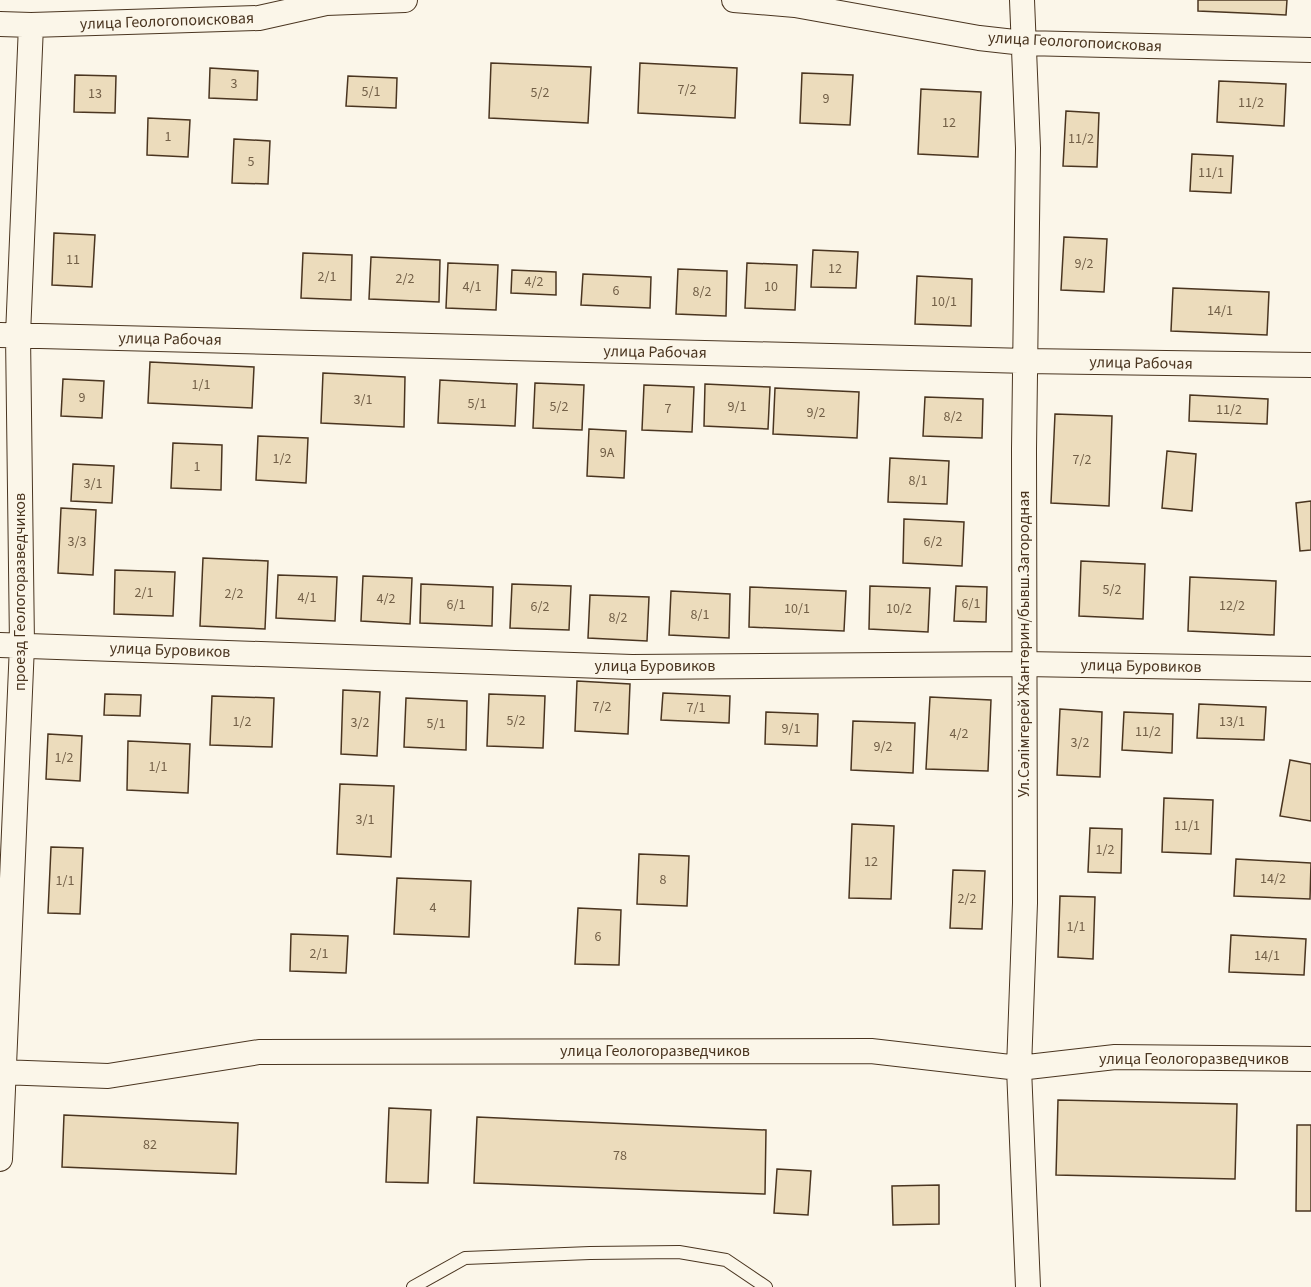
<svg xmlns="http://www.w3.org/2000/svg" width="1311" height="1287" viewBox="0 0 1311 1287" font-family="'Source Sans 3',sans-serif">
  <rect width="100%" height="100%" fill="#fbf6e9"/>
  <path fill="#ecdcbc" stroke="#4a3520" stroke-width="1.5" d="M 1198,0 L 1287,0 L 1286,15 L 1198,11 Z
    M 491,63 L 591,67 L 588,123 L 489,118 Z
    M 640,63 L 737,68 L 735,118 L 638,113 Z
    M 210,68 L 258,71 L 257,100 L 209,98 Z
    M 802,73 L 853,75 L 850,125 L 800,123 Z
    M 75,75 L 116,76 L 115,113 L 74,112 Z
    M 348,76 L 397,78 L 396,108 L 346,106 Z
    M 1219,81 L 1286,84 L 1284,126 L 1217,122 Z
    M 921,89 L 981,92 L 978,157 L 918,154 Z
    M 1066,111 L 1099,113 L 1097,167 L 1063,166 Z
    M 148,118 L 190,120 L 188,157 L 147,155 Z
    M 234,139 L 270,141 L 268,184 L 232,183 Z
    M 1192,154 L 1233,156 L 1231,193 L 1190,191 Z
    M 54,233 L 95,235 L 92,287 L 52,285 Z
    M 1064,237 L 1107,239 L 1104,292 L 1061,290 Z
    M 813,250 L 858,252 L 856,288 L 811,287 Z
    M 303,253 L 352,255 L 351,300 L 301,298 Z
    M 371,257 L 440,260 L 439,302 L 369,299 Z
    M 448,263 L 498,265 L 496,310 L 446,308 Z
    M 747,263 L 797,265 L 795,310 L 745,308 Z
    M 678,269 L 727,271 L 726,316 L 676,314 Z
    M 512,270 L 556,272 L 556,295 L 511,293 Z
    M 583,274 L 651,277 L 650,308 L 581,305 Z
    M 917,276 L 972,279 L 971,326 L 915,324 Z
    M 1173,288 L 1269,292 L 1267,335 L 1171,331 Z
    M 150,362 L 254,367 L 252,408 L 148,403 Z
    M 323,373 L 405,377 L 404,427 L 321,423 Z
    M 63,379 L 104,381 L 102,418 L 61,416 Z
    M 440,380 L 517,384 L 515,426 L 438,423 Z
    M 535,383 L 584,385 L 582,430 L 533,428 Z
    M 705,384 L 770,387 L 768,429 L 704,426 Z
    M 644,385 L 694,387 L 692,432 L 642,430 Z
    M 775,388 L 859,392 L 857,438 L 773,434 Z
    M 1190,395 L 1268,399 L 1267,424 L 1189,421 Z
    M 925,397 L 983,399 L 982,438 L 923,436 Z
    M 1055,414 L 1112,416 L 1109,506 L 1051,503 Z
    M 589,429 L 626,431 L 624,478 L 587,476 Z
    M 258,436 L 308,438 L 306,483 L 256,480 Z
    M 173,443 L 222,445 L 221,490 L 171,488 Z
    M 1167,451 L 1196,454 L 1192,511 L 1162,508 Z
    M 890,458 L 949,461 L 947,504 L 888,502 Z
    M 73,464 L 114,466 L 112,503 L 71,501 Z
    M 1311,501 L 1311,550 L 1300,551 L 1296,503 Z
    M 61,508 L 96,510 L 93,575 L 58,573 Z
    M 904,519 L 964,522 L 962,566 L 903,563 Z
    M 203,558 L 268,561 L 265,629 L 200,626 Z
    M 1081,561 L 1145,564 L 1143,619 L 1079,616 Z
    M 115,570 L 175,572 L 173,616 L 114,614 Z
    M 278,575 L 337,577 L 335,621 L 276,618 Z
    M 363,576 L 412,578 L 410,624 L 361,621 Z
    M 1190,577 L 1276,581 L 1274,635 L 1188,631 Z
    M 421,584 L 493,587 L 492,626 L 420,623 Z
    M 512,584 L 571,586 L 569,630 L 510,628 Z
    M 870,586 L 930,588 L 928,632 L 869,629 Z
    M 956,586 L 987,587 L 986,622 L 954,621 Z
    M 750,587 L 846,591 L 844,631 L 749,627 Z
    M 671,591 L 730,594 L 729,638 L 669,635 Z
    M 590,595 L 649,597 L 647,641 L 588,638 Z
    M 577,681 L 630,684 L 628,734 L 575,731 Z
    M 343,690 L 380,692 L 377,756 L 341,754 Z
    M 663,693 L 730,696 L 729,723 L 661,720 Z
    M 105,694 L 141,695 L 140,716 L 104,715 Z
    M 489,694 L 545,696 L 543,748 L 487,746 Z
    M 212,696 L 274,698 L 272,747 L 210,745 Z
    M 930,697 L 991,700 L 988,771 L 926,769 Z
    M 406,698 L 467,701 L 466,750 L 404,747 Z
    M 1199,704 L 1266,707 L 1264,740 L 1197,738 Z
    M 1060,709 L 1102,712 L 1100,777 L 1057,775 Z
    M 766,712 L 818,714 L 817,746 L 765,744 Z
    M 1124,712 L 1173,714 L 1172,753 L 1122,750 Z
    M 853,721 L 915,723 L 913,773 L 851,770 Z
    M 48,734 L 82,736 L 80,781 L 46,779 Z
    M 128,741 L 190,744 L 188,793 L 127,790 Z
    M 1290,760 L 1311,764 L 1311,821 L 1280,816 Z
    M 340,784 L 394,786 L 391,857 L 337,854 Z
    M 1164,798 L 1213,800 L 1211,854 L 1162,852 Z
    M 852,824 L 894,826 L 891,899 L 849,898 Z
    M 1090,828 L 1122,829 L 1121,873 L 1088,872 Z
    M 51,847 L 83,848 L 80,914 L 48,913 Z
    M 639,854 L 689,856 L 687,906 L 637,904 Z
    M 1236,859 L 1311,863 L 1310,899 L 1234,896 Z
    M 953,870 L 985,871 L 982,929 L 950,928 Z
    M 397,878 L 471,881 L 469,937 L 394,934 Z
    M 1060,896 L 1095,897 L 1093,959 L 1058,957 Z
    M 578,908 L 621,910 L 619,965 L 575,964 Z
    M 291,934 L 348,936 L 346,973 L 290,971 Z
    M 1231,935 L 1306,939 L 1304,975 L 1229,972 Z
    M 1058,1100 L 1237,1104 L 1235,1179 L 1056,1175 Z
    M 389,1108 L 431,1110 L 428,1183 L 386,1182 Z
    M 64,1115 L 238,1123 L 236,1174 L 62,1167 Z
    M 477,1117 L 766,1130 L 765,1194 L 474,1183 Z
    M 1297,1125 L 1311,1125 L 1311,1211 L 1296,1211 Z
    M 777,1169 L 811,1171 L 808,1215 L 774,1213 Z
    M 939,1185 L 939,1224 L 893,1225 L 892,1186 Z"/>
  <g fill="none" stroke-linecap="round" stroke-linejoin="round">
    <defs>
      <path id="service" d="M 413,1287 L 465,1258 L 590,1253 L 679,1252 L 726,1260 L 766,1287"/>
      <path id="minor" d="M 734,0 L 795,5 L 979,38 L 1024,43 L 1311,50
        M 1022,0 L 1028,148 L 1024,449 L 1025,903 L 1019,1068 L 1028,1287
        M 0,24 L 31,25 L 259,18 L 326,3 L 405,0
        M 0,335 L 1025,361 L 1311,365
        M 0,645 L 632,667 L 1024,664 L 1311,669
        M 0,1072 L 108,1076 L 259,1052 L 871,1051 L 1019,1068 L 1115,1057 L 1311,1059
        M 0,1159 L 22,645 L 18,335 L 31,25"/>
    </defs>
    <use href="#service" stroke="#4a3520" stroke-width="14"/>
    <use href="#minor" stroke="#4a3520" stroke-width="26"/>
    <use href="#service" stroke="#fbf6e9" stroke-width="12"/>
    <use href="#minor" stroke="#fbf6e9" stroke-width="24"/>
  </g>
  <g text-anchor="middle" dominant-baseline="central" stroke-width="4.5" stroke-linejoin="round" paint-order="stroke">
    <g font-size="14" fill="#725f47">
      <text x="234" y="84">3</text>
      <text x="687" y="90">7/2</text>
      <text x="371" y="92">5/1</text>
      <text x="540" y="93">5/2</text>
      <text x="95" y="94">13</text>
      <text x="826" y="99">9</text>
      <text x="1251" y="103">11/2</text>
      <text x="949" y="123">12</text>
      <text x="168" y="137">1</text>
      <text x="1081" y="139">11/2</text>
      <text x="251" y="162">5</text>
      <text x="1211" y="173">11/1</text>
      <text x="73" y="260">11</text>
      <text x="1084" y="264">9/2</text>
      <text x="835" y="269">12</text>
      <text x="327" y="277">2/1</text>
      <text x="405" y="279">2/2</text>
      <text x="534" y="282">4/2</text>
      <text x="472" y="287">4/1</text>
      <text x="771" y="287">10</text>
      <text x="616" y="291">6</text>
      <text x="702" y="292">8/2</text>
      <text x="944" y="302">10/1</text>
      <text x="1220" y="311">14/1</text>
      <text x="201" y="385">1/1</text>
      <text x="82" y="398">9</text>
      <text x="363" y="400">3/1</text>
      <text x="477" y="404">5/1</text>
      <text x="559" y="407">5/2</text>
      <text x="737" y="407">9/1</text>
      <text x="668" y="409">7</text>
      <text x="1229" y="410">11/2</text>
      <text x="816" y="413">9/2</text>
      <text x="953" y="417">8/2</text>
      <text x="607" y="453">9А</text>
      <text x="282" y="459">1/2</text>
      <text x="1082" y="460">7/2</text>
      <text x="197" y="467">1</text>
      <text x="918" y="481">8/1</text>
      <text x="93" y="484">3/1</text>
      <text x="77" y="542">3/3</text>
      <text x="933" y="542">6/2</text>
      <text x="1112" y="590">5/2</text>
      <text x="144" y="593">2/1</text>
      <text x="234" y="594">2/2</text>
      <text x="307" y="598">4/1</text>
      <text x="386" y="599">4/2</text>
      <text x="971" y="604">6/1</text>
      <text x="456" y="605">6/1</text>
      <text x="1232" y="606">12/2</text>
      <text x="540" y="607">6/2</text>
      <text x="797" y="609">10/1</text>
      <text x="899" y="609">10/2</text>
      <text x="700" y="615">8/1</text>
      <text x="618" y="618">8/2</text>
      <text x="602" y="707">7/2</text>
      <text x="696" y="708">7/1</text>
      <text x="516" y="721">5/2</text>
      <text x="242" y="722">1/2</text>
      <text x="1232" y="722">13/1</text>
      <text x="360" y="723">3/2</text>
      <text x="436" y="724">5/1</text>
      <text x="791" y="729">9/1</text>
      <text x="1148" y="732">11/2</text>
      <text x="959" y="734">4/2</text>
      <text x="1080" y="743">3/2</text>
      <text x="883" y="747">9/2</text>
      <text x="64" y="758">1/2</text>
      <text x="158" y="767">1/1</text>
      <text x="365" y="820">3/1</text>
      <text x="1187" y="826">11/1</text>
      <text x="1105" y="850">1/2</text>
      <text x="871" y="862">12</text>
      <text x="1273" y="879">14/2</text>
      <text x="663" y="880">8</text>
      <text x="65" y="881">1/1</text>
      <text x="967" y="899">2/2</text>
      <text x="433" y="908">4</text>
      <text x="1076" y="927">1/1</text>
      <text x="598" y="937">6</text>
      <text x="319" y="954">2/1</text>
      <text x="1267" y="956">14/1</text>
      <text x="150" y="1145">82</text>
      <text x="620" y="1156">78</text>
    </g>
    <g font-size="16" fill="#4a3520" stroke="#fbf6e9">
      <text transform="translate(167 21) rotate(-2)">улица Геологопоисковая</text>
      <text transform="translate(1075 42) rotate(3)">улица Геологопоисковая</text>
      <text transform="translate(170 339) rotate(1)">улица Рабочая</text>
      <text transform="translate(655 352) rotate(1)">улица Рабочая</text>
      <text transform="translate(1141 363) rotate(1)">улица Рабочая</text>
      <text transform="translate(20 592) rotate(-90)">проезд Геологоразведчиков</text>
      <text transform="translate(1024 644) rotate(-90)">Ул.Сәлімгерей Жантөрин/бывш.Загородная</text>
      <text transform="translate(170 650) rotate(2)">улица Буровиков</text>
      <text x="655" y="666">улица Буровиков</text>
      <text transform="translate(1141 666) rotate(1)">улица Буровиков</text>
      <text x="655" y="1051">улица Геологоразведчиков</text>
      <text x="1194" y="1059">улица Геологоразведчиков</text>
    </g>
  </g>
</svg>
